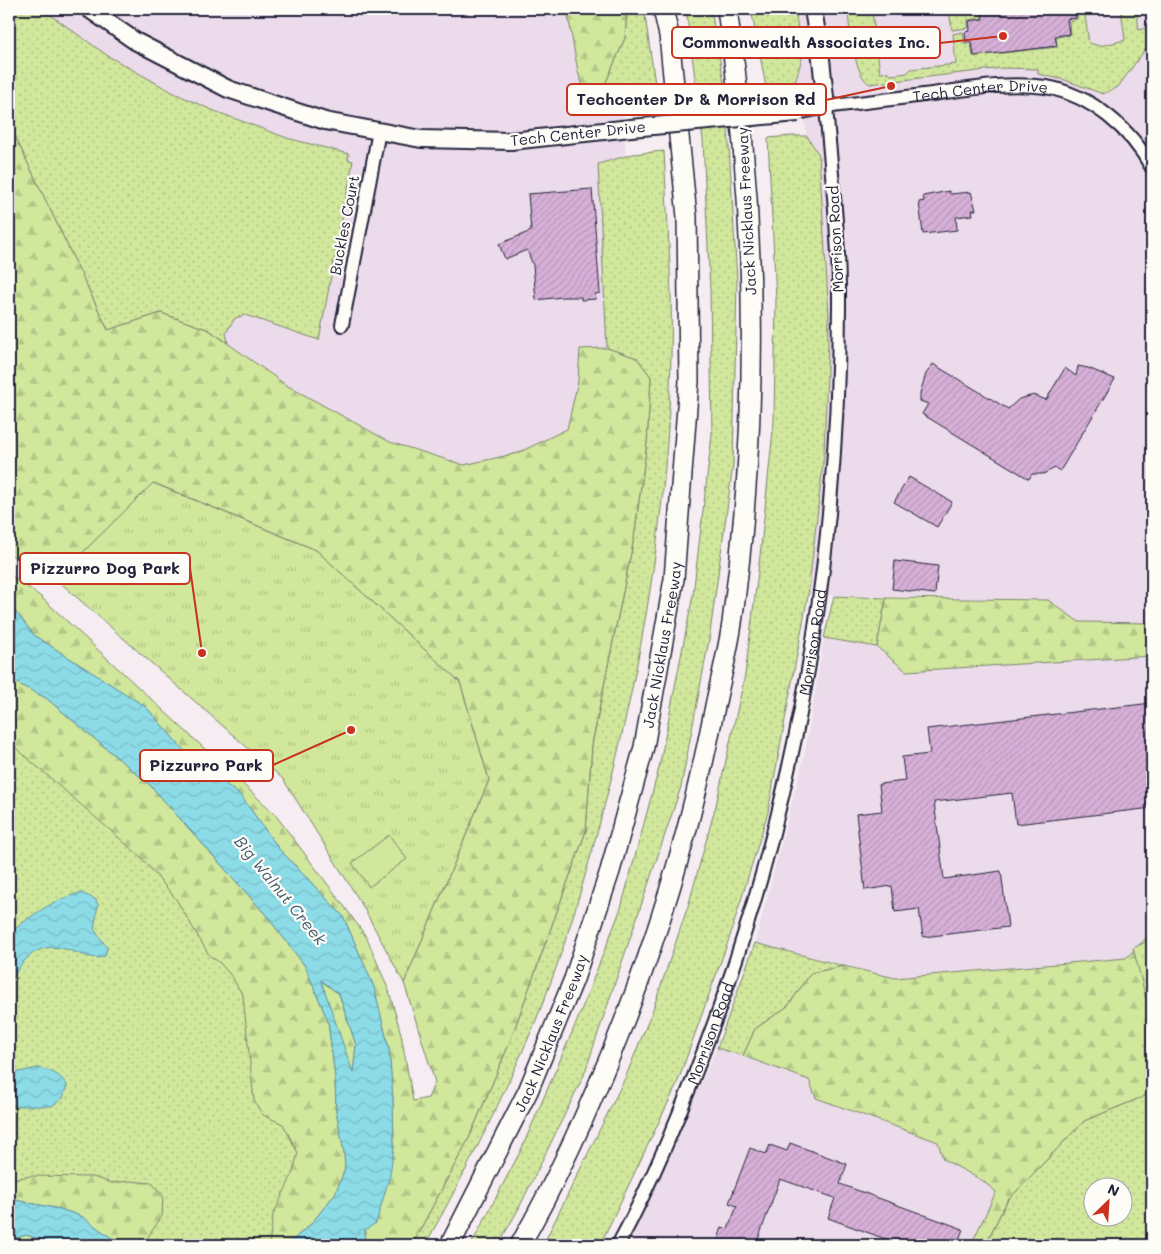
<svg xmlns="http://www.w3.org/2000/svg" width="1161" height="1254" viewBox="0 0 1161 1254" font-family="Mali,sans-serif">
  <defs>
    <pattern id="grass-dots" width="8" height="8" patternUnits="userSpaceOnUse" patternTransform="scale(1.25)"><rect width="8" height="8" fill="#d0e79c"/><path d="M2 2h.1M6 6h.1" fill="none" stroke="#b2c687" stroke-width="1.8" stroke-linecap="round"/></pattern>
    <pattern id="forest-firs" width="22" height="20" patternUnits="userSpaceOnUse" patternTransform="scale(1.25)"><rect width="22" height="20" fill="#d0e79c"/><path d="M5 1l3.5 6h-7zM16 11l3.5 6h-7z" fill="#b2c687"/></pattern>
    <pattern id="park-tufts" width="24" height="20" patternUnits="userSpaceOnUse" patternTransform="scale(1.25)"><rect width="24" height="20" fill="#d0e79c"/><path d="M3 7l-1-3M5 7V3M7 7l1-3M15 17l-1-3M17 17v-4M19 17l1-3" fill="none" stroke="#b2c687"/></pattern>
    <pattern id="water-waves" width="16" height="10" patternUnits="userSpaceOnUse" patternTransform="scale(1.25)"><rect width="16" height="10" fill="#8cdce8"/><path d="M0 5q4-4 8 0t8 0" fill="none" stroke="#78bcc8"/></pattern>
    <pattern id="building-hatch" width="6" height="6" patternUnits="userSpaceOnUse" patternTransform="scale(1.25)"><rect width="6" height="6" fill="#d7b0d8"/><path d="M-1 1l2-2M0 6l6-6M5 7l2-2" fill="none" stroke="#b897ba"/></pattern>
  </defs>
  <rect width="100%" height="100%" fill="#f5edf1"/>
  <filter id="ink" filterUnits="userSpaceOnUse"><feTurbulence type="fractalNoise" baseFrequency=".02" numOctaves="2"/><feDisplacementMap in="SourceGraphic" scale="10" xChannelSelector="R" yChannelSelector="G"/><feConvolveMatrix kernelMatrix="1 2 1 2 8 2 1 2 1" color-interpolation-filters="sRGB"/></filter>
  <g filter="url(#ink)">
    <path fill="#ecdbea" d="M 9,9 L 614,9 L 620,34 L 633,323 L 598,596 L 9,254 Z
      M 795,9 L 1152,9 L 1152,623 L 1079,622 L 1047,600 L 808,595 L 824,455 L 829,315 L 819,155 L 807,136 L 796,79 L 802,58 Z
      M 824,638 L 877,647 L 906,671 L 1152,656 L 1152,932 L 1126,958 L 895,978 L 755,943 L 805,753 Z
      M 717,1048 L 809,1080 L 816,1098 L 938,1142 L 943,1159 L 983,1181 L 997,1192 L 971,1245 L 627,1245 Z"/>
    <path fill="url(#grass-dots)" stroke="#79846c" fill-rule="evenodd" d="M 9,9 L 42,9 L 108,56 L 174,93 L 212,110 L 287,138 L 349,154 L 348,160 L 353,161 L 319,340 L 245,315 L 235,318 L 226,333 L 228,343 L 209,330 L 161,313 L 108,330 L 9,124 Z
      M 627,9 L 644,9 L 658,104 L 631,108 L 592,108 L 587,97 L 600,96 L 625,38 Z
      M 686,9 L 711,9 L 726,95 L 737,280 L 733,465 L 709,640 L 681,787 L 584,1075 L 518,1210 L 498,1245 L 471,1245 L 521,1150 L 577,1021 L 621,908 L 659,768 L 693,595 L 712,435 L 710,290 L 703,140 Z
      M 751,9 L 795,9 L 802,58 L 796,79 L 783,88 L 767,92 Z
      M 852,9 L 881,9 L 872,11 L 880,73 L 887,72 L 891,75 L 907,73 L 911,69 L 956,64 L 953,34 L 963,32 L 965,44 L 971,43 L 973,56 L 1057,47 L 1056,37 L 1070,35 L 1069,21 L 1077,19 L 1076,9 L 1084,9 L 1089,43 L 1100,46 L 1125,40 L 1121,9 L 1136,9 L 1139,30 L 1152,26 L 1152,40 L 1118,87 L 1103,94 L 1065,80 L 1038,74 L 1038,69 L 1003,68 L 870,84 C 855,78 849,28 848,12 Z
      M 981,9 L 982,18 L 968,20 L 968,28 L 952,30 L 949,10 Z
      M 791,136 L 807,136 L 819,155 L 829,315 L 824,455 L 808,595 L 768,812 L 730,936 L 677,1084 L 600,1245 L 543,1245 L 626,1076 L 653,1009 L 689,903 L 716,805 L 745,675 L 760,556 L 774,421 L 776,298 L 768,138 Z
      M 664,151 C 667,219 673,288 671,356 C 668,510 643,659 604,807 C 584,881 564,954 534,1025 C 502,1100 465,1174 425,1245 L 412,1245 L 469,1138 L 509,1044 L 586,831 L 592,745 L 634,538 L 647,442 L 651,377 L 637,358 L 607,348 L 598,164 L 633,154 Z
      M 834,596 L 886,598 L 877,647 L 824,638 Z
      M 9,682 L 264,916 L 342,991 L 364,1047 L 346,1181 L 320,1245 L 128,1245 L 79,1207 L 9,1201 Z
      M 755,943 L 844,966 L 811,973 L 788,1006 L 755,1029 L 743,1056 L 717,1048 Z
      M 1152,1093 L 1152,1245 L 985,1245 L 1007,1201 L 1084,1121 ZM 1094,1186 L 1124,1186 L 1124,1216 L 1094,1216 Z"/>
    <path fill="url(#forest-firs)" stroke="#79846c" d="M 567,9 L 627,9 L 625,38 L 600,96 L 587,97 L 578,72 Z
      M 9,124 L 108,330 L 161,313 L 209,330 L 286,385 L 390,442 L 464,465 L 518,453 L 567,429 L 578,381 L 580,349 L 607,348 L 637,358 L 651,377 L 647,442 L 634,538 L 592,744 L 586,831 L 509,1044 L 469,1138 L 412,1245 L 364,1245 L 365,1230 L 394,1147 L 393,1100 L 389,1049 L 374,987 L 343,916 L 279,849 L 241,796 L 187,754 L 146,707 L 35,636 L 9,604 L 9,573 L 41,597 L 274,813 L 344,906 L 367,938 L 389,991 L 401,1034 L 413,1101 L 428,1098 L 435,1082 L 404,983 L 489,780 L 460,682 L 316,550 L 154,483 L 56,579 L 9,554 Z
      M 886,598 L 1048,600 L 1079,622 L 1152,623 L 1152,656 L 906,671 L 877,647 Z
      M 9,679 L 46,698 L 150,785 L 266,915 L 305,966 L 328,1021 L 335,1077 L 336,1110 L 344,1152 L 345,1169 L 335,1194 L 311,1224 L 287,1245 L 269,1245 L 273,1215 L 292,1175 L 298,1153 L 283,1124 L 263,1115 L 254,1101 L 243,996 L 232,977 L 220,963 L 209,955 L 176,899 L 141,857 L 9,742 Z
      M 1152,932 L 1152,1093 L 1084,1121 L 1007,1201 L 985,1245 L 971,1245 L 996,1192 L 983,1181 L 943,1159 L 938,1142 L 816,1098 L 809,1080 L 743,1056 L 755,1029 L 788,1006 L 811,973 L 844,966 L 895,978 L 1126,958 Z
      M 320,980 L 339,994 L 356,1045 L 353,1075 Z
      M 30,1176 L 93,1177 L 112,1183 L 129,1181 L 152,1183 L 163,1196 L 162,1216 L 148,1237 L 147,1245 L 121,1245 L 81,1216 L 60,1209 L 9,1199 L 9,1180 Z
      M 26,1235 L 58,1245 L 9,1245 L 15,1238 Z"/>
    <path fill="url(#park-tufts)" stroke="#79846c" d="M 153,483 L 316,550 L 460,682 L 489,780 L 404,983 L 361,903 L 283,779 L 56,579 Z
      M 1152,939 L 1152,1021 L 1133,948 Z"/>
    <path fill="#d0e79c" stroke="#79846c" d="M 389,835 L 407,859 L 369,887 L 352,863 Z"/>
    <path fill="url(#water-waves)" stroke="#6292a3" fill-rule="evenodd" d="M 9,604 L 35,636 L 146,707 L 187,754 L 241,796 L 279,849 L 343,916 L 374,987 L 389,1049 L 393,1100 L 394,1147 L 390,1175 L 376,1223 L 365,1230 L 364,1245 L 287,1245 L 311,1224 L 335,1194 L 345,1169 L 344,1152 L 336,1110 L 335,1077 L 328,1021 L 305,966 L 266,915 L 150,785 L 46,698 L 9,679 ZM 321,980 L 339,994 L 356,1045 L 353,1073 Z
      M 81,893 L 95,899 L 98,904 L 94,929 L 107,948 L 105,956 C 84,966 55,928 24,961 C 18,967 15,976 9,983 L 9,934 C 29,917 55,898 81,893 Z
      M 38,1068 C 50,1070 60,1074 67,1085 L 63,1098 L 52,1106 L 9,1106 L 9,1074 Z
      M 9,1199 L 60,1209 L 81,1216 L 121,1245 L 58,1245 L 26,1235 L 15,1238 L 9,1244 Z"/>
    <path fill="url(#building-hatch)" stroke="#22223b" d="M 982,9 L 1075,9 L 1076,18 L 1067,19 L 1069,34 L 1055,36 L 1057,46 L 974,56 L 972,42 L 966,42 L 965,32 L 970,31 L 969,21 L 983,19 Z
      M 592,189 L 600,293 L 595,294 L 596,299 L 581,300 L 581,297 L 562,297 L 536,300 L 533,265 L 527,250 L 505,259 L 499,244 L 531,231 L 528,194 Z
      M 949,191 L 950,194 L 971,192 L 976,210 L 972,210 L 973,215 L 956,217 L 957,230 L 923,234 L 919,202 L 924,201 L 923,196 Z
      M 933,364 L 1008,409 L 1019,399 L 1034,395 L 1046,400 L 1065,368 L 1076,376 L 1078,366 L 1088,368 L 1115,379 L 1060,471 L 1055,468 L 1043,474 L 1032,474 L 1029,479 L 922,414 L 928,404 L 920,401 L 920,393 L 926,374 Z
      M 909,477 L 952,502 L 937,527 L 894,502 Z
      M 895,561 L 938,566 L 935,594 L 892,589 Z
      M 1152,703 L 1152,808 L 1016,824 L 1012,793 L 934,802 L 944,879 L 1001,871 L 1008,927 L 923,937 L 919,909 L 895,912 L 892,886 L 865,890 L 856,814 L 882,811 L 879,784 L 905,781 L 902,757 L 930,754 L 927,729 Z
      M 790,1143 L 847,1164 L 840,1184 L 963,1229 L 957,1245 L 902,1245 L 828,1218 L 835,1198 L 780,1179 L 756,1245 L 716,1245 L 722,1227 L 728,1229 L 737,1206 L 729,1203 L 750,1148 L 766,1154 L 770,1145 L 787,1151 Z"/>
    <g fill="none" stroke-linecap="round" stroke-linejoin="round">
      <defs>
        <g id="minor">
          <path id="s1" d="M 798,113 L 826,107 C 864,102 902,98 939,93 C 974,88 1011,82 1046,87 C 1091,95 1131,129 1152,168"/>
          <path d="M 342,325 L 379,131"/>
          <path id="s2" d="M 618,1245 C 657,1173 688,1095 716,1018 C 800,785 840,543 839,295 C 839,232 831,170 826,107"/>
        </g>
        <path id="major" d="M 89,9 L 135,41 L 228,89 L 325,121 L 421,139 L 511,141 L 631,128
          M 813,9 L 821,59 L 826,107"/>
        <g id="highway">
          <path id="s3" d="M 450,1245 L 528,1091 L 574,979 L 610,871 L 644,747 L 674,579 L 689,381 L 687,217 L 669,35 L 663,9"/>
          <path d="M 520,1245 C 561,1174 593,1100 623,1024 C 663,922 693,818 714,711 C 720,681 728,652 732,623 C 760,418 757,212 727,9"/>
        </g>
      </defs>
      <use href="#minor" stroke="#22223b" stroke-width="16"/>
      <use href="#major" stroke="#22223b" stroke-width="20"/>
      <use href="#highway" stroke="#22223b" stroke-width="22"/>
      <use href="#minor" stroke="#fdfcf7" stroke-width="12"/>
      <use href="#major" stroke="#fdfcf7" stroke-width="16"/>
      <use href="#highway" stroke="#fdfcf7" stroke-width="19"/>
      <defs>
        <path id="major-bridge" d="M 631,128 L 798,113"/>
      </defs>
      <use href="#major-bridge" stroke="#22223b" stroke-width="20" stroke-linecap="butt"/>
      <use href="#major-bridge" stroke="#fdfcf7" stroke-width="16"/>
    </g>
  </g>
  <g text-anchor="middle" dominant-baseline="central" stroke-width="4.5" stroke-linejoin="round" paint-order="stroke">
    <g font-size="15" fill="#22223b" stroke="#fdfcf7">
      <text stroke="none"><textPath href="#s1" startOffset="184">Tech Center Drive</textPath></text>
      <text transform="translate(578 133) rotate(-6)">Tech Center Drive</text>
      <text transform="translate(746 211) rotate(-93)">Jack Nicklaus Freeway</text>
      <text transform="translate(344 225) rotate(-79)">Buckles Court</text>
      <text transform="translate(835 239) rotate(-93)">Morrison Road</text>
      <text stroke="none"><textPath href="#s2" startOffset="636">Morrison Road</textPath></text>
      <text stroke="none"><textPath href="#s3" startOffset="640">Jack Nicklaus Freeway</textPath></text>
      <text stroke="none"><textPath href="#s3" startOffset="235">Jack Nicklaus Freeway</textPath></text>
      <text stroke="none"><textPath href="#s2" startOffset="231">Morrison Road</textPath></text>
    </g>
    <g font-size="16" font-style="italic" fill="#425a6f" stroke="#fdfcf7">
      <text transform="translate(281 890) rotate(51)">Big Walnut Creek</text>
    </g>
  </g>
  <path fill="none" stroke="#c8321e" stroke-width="2" d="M1003 36L940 43M891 86L826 100M202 653L190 568M351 730L273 765"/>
  <g fill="#c8321e" stroke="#fdfcf7" stroke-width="2">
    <circle cx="1003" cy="36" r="5"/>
    <circle cx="891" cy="86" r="5"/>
    <circle cx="202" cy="653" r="5"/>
    <circle cx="351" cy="730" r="5"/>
  </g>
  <g fill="#fdfcf7" stroke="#c8321e" stroke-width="2">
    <rect x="672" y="27" width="268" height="31" rx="5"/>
    <rect x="567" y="84" width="259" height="31" rx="5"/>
    <rect x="20" y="553" width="170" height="31" rx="5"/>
    <rect x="140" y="750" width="133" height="31" rx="5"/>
  </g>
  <g font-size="16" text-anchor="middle" font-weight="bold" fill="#22223b">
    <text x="806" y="48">Commonwealth Associates Inc.</text>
    <text x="696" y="105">Techcenter Dr &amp; Morrison Rd</text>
    <text x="105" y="574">Pizzurro Dog Park</text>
    <text x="206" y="771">Pizzurro Park</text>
  </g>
  <rect width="1161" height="1254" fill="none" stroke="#fdfcf7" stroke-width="30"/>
  <rect x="15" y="15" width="1131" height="1224" fill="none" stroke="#22223b" stroke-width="2" filter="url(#ink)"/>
  <g transform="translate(1108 1202) rotate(25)"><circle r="24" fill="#fdfcf7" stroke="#a5a5ac"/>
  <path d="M0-4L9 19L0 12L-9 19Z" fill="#c8321e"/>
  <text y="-8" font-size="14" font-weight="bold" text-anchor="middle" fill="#22223b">N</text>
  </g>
</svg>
